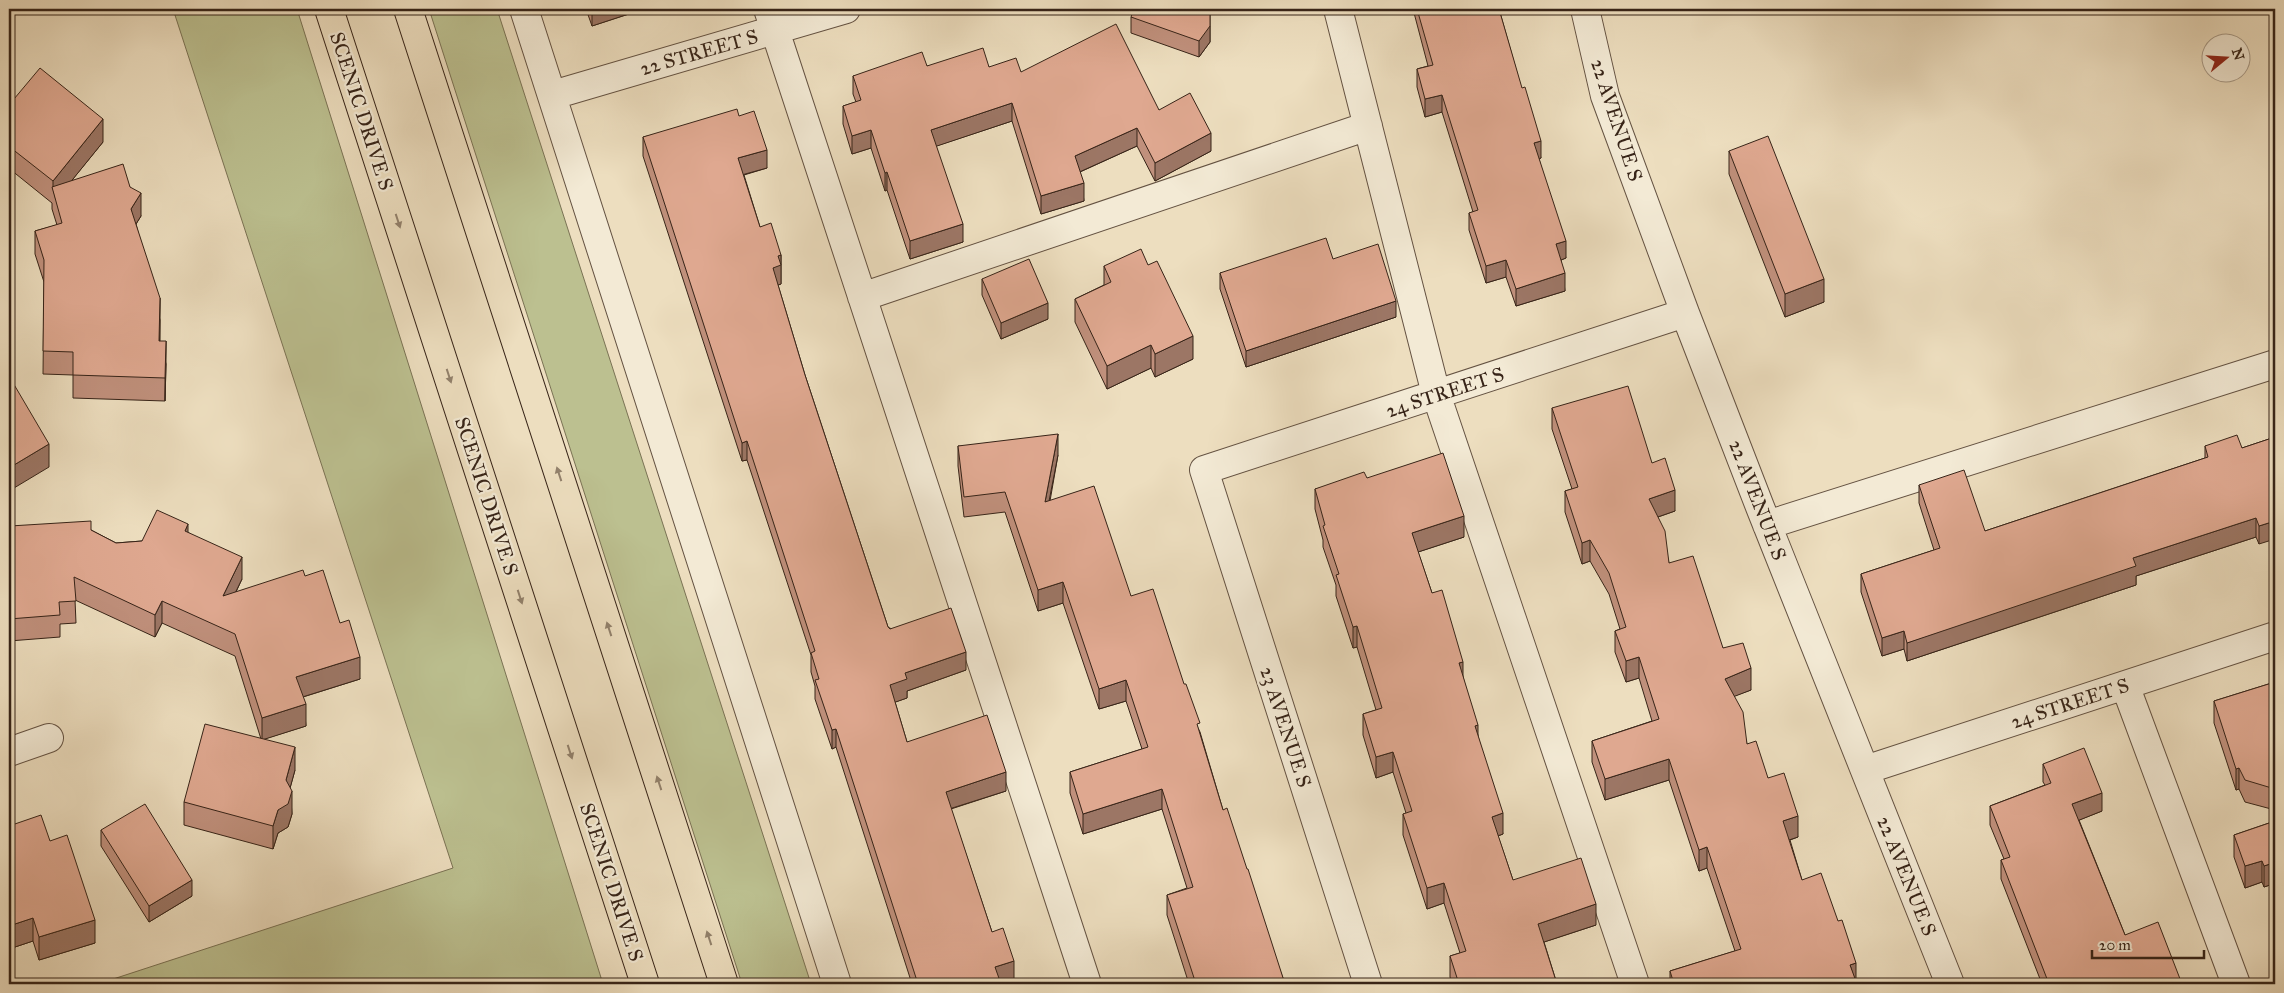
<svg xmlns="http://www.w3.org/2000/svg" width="2284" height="993" viewBox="0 0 2284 993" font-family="'IM FELL Great Primer',serif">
  <rect width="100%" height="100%" fill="#eddebf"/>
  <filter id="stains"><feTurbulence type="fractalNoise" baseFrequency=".004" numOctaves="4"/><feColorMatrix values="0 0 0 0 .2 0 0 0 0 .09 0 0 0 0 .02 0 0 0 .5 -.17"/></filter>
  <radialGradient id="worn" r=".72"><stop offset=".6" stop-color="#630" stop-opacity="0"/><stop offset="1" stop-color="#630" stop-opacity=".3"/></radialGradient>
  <path fill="#bcc090" stroke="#7a7254" d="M 173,9 L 297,9 L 603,984 L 98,984 L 453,868 Z
    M 429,9 L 497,9 L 811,984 L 742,984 Z"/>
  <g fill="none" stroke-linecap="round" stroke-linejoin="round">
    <defs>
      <path id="minor" d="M 524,9 L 837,984
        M 768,9 L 1087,984
        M 1338,9 L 1436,394 L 1635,984
        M 1585,9 L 1605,96 L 1685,313 L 1760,507 L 1950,984
        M 553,95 L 846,9
        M 862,297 L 1368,126
        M 1767,525 L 2275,364
        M 2125,685 L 2236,984
        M 9,752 L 49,738
        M 1865,770 L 2275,636
        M 1368,984 L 1204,470 L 1685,313"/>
      <path id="major" d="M 329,9 L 645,984
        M 408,9 L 724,984"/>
    </defs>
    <use href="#minor" stroke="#645242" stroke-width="30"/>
    <use href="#major" stroke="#372418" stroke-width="30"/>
    <use href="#minor" stroke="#f3ead5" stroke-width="28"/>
    <use href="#major" stroke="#eddebf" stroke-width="28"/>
  </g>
  <path fill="#c0907c" stroke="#372418" d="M 586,9 L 644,9 L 592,26 Z
    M 1413,9 L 1499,9 L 1541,158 L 1539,159 L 1566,258 L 1561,260 L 1565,291 L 1516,306 L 1506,277 L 1486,283 L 1469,230 L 1469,213 L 1473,212 L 1442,112 L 1425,117 L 1417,87 L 1417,69 L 1428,66 Z
    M 1131,17 L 1210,26 L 1210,42 L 1199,57 L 1131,33 Z
    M 927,66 L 989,67 L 1021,72 L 1159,110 L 1211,151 L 1155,181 L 1137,146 L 1080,172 L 1084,201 L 1041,214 L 1012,121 L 936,146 L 963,242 L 910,259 L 887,190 L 885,191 L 871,148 L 852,154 L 843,124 L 843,106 L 856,102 L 853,94 L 853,76 Z
    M 9,95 L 14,99 L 103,142 L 72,180 L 130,187 L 141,216 L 136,224 L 160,320 L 160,341 L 166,364 L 165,401 L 73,398 L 73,375 L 43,374 L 44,282 L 35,254 L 35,231 L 57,225 L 52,209 L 52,203 L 11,170 L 9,173 Z
    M 739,116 L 767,168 L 744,175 L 760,227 L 781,255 L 781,284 L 778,285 L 805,375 L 888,627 L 966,670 L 907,691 L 907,698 L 895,702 L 907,742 L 1006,791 L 951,809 L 992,932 L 1014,979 L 1001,983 L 1001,984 L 912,984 L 836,747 L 832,749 L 815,699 L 815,686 L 811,672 L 811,655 L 747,460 L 742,461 L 643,156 L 643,137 Z
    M 1729,151 L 1824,302 L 1785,317 L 1729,174 Z
    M 1333,259 L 1396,317 L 1246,367 L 1220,289 L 1220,273 Z
    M 1104,266 L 1193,359 L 1155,377 L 1151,368 L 1107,389 L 1075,322 L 1075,299 L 1104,285 Z
    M 982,279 L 1048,319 L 1001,339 L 982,295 Z
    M 1552,408 L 1652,463 L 1675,511 L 1658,517 L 1669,563 L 1723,648 L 1751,690 L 1734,696 L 1747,744 L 1768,778 L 1798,837 L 1790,840 L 1802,880 L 1857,984 L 1670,984 L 1670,971 L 1735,951 L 1707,868 L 1699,871 L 1669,780 L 1605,800 L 1592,762 L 1592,741 L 1652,721 L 1639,678 L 1626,682 L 1615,652 L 1615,631 L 1620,629 L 1609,594 L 1590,561 L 1582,564 L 1565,512 L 1565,491 L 1572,489 L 1552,429 Z
    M 2275,437 L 2259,544 L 2256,537 L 2136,576 L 2136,585 L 1907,661 L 1904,649 L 1882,656 L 1861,592 L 1861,574 L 1934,550 L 1919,503 L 1919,485 L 1985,531 L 2205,458 L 2205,446 L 2242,448 Z
    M 958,446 L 1058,455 L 1050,501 L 1131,596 L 1200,732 L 1223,810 L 1285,984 L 1189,984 L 1167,915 L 1167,895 L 1187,888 L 1162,809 L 1083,834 L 1070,793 L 1070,772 L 1142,749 L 1126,701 L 1099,709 L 1063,603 L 1038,611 L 1005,512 L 964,517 L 958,466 Z
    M 1367,478 L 1464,537 L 1418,552 L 1432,593 L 1463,677 L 1503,834 L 1498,836 L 1513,880 L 1596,925 L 1544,942 L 1557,984 L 1452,984 L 1450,977 L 1450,956 L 1460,953 L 1444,903 L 1427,909 L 1403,835 L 1403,814 L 1406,813 L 1393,772 L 1376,778 L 1363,735 L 1363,714 L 1376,710 L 1357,647 L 1353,648 L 1336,596 L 1336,585 L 1323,547 L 1323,540 L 1315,509 L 1315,489 Z
    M 10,526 L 91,530 L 116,543 L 142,541 L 188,532 L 242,579 L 236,592 L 305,576 L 340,623 L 360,679 L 303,697 L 306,726 L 264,739 L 295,770 L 290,788 L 292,814 L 288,827 L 278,833 L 273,849 L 184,825 L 184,802 L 261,739 L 235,656 L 162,623 L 155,637 L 75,600 L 76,623 L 60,624 L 60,637 L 9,641 L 9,548 L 10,548 Z
    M 2275,682 L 2275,810 L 2245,802 L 2239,789 L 2236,790 L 2214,723 L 2214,701 Z
    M 2043,764 L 2102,811 L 2079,820 L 2125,935 L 2182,984 L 2042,984 L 2001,879 L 2001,860 L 2004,859 L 1990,825 L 1990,806 L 2045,785 L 2043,782 Z
    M 2275,821 L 2275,902 L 2270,885 L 2264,887 L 2262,882 L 2245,888 L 2234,857 L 2234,835 Z
    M 9,826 L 50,841 L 95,943 L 39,960 L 33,941 L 9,949 Z
    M 101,830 L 192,896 L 149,922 L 101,846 Z"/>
  <path fill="#9c7665" stroke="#372418" d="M 592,9 L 644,9 L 592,26 Z
    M 655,9 L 668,9 L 655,13 Z
    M 1210,10 L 1210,42 L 1199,57 L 1199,41 Z
    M 1442,95 L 1442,112 L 1425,117 L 1425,99 Z
    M 1012,103 L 1012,121 L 931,148 L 931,130 Z
    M 103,119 L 103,142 L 56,200 L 53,189 L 53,181 Z
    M 1137,128 L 1137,146 L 1075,174 L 1075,156 Z
    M 871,130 L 871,148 L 852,154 L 852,136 Z
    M 1211,133 L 1211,151 L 1155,181 L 1155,163 Z
    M 1541,141 L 1541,158 L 1534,161 L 1534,143 Z
    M 11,148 L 11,170 L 9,173 L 9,150 Z
    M 767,150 L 767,168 L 738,176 L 738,158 Z
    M 887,172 L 887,190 L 885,191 L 885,173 Z
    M 1084,183 L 1084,201 L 1041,214 L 1041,196 Z
    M 141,193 L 141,216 L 131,232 L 131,209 Z
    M 963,224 L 963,242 L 910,259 L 910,241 Z
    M 1566,241 L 1566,258 L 1556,262 L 1556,244 Z
    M 781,255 L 781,284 L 773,287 L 773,268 L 778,256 Z
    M 1506,260 L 1506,277 L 1486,283 L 1486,266 Z
    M 1565,273 L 1565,291 L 1516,306 L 1516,289 Z
    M 1824,279 L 1824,302 L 1785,317 L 1785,294 Z
    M 160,298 L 160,320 L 159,364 L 159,341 Z
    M 1396,301 L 1396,317 L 1246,367 L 1246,351 Z
    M 1048,303 L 1048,319 L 1001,339 L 1001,323 Z
    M 1193,336 L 1193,359 L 1155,377 L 1155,354 Z
    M 166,341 L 166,364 L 165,401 L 165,378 Z
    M 1151,345 L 1151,368 L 1107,389 L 1107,366 Z
    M 1058,434 L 1058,455 L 1045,522 L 1045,502 Z
    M 747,441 L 747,460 L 742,461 L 742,443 Z
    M 49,444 L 49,467 L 9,491 L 9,468 Z
    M 1675,490 L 1675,511 L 1649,520 L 1649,499 Z
    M 1464,516 L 1464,537 L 1412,554 L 1412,533 Z
    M 2256,518 L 2256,537 L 2136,576 L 2136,585 L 1907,661 L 1907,643 L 2133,558 Z
    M 2275,521 L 2275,539 L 2259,544 L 2259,526 Z
    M 188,524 L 188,546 L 185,531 Z
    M 1590,540 L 1590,561 L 1582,564 L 1582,543 Z
    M 242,557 L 242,579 L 223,618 L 223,596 Z
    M 1063,582 L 1063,603 L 1038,611 L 1038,590 Z
    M 162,601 L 162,623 L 155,637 L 155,615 Z
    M 1357,626 L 1357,647 L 1353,648 L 1353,627 Z
    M 1904,631 L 1904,649 L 1882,656 L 1882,638 Z
    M 966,652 L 966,670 L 907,691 L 907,698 L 890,704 L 890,685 L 905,673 Z
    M 360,657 L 360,679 L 296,699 L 296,677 Z
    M 1639,657 L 1639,678 L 1626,682 L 1626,661 Z
    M 1463,662 L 1463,683 L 1459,663 Z
    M 1751,668 L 1751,690 L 1725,700 L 1725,679 Z
    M 1126,680 L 1126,701 L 1099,709 L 1099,689 Z
    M 306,704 L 306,726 L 262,740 L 262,718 Z
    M 1478,725 L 1478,746 L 1475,726 Z
    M 836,729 L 836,747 L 832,749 L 832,730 Z
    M 295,747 L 295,770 L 286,803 L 286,780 Z
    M 1393,752 L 1393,772 L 1376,778 L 1376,757 Z
    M 1669,759 L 1669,780 L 1605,800 L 1605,779 Z
    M 2239,768 L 2239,789 L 2236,790 L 2236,769 Z
    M 1006,772 L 1006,791 L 946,810 L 946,792 Z
    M 1162,789 L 1162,809 L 1083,834 L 1083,814 Z
    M 292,791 L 292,814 L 288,827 L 278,833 L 273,849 L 273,826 L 278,810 Z
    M 2102,793 L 2102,811 L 2072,823 L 2072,804 Z
    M 1503,813 L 1503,834 L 1492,838 L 1492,817 Z
    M 1798,816 L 1798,837 L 1783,842 L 1783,821 Z
    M 1707,847 L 1707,868 L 1699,871 L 1699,850 Z
    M 2262,861 L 2262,882 L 2245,888 L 2245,866 Z
    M 2270,864 L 2270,885 L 2264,887 L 2264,866 Z
    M 192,880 L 192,896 L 149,922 L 149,906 Z
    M 1444,883 L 1444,903 L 1427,909 L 1427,888 Z
    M 1596,904 L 1596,925 L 1538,944 L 1538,924 Z
    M 33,918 L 33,941 L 9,949 L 9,926 Z
    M 95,920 L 95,943 L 39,960 L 39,937 Z
    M 1014,961 L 1014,979 L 998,984 L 995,967 Z
    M 1856,963 L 1856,984 L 1850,965 Z"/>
  <path fill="#dfa890" stroke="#372418" d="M 1134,9 L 1209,9 L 1210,10 L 1210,26 L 1199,41 L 1131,17 Z
    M 1417,9 L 1499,9 L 1522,88 L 1525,87 L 1541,141 L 1534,143 L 1566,241 L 1556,244 L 1565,273 L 1516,289 L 1506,260 L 1486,266 L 1469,213 L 1478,210 L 1442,95 L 1425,99 L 1417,69 L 1433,65 Z
    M 1116,24 L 1159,110 L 1190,93 L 1211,133 L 1155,163 L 1137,128 L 1075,156 L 1084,183 L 1041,196 L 1012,103 L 931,130 L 963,224 L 910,241 L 887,172 L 885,173 L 871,130 L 852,136 L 843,106 L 861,100 L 853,76 L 922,52 L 927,66 L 983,48 L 989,67 L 1016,58 L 1021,72 Z
    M 40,68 L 103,119 L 53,181 L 11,148 L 9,150 L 9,95 L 14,99 Z
    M 737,109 L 739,116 L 754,111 L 767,150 L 738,158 L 760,227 L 771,223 L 781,255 L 778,256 L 781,265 L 773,268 L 805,375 L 888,627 L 890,629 L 951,608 L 966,652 L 905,673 L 907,679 L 890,685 L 907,742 L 987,715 L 1006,772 L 946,792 L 992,932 L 1003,928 L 1014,961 L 995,967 L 1001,984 L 918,984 L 836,729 L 832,730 L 815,680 L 819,679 L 811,653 L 815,651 L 747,441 L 742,443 L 643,137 Z
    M 1768,136 L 1824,279 L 1785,294 L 1729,151 Z
    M 123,164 L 130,187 L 141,193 L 131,209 L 160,298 L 159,341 L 166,341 L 165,378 L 73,375 L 73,352 L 43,351 L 44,260 L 35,231 L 62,223 L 52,187 Z
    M 1326,238 L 1333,259 L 1378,244 L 1396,301 L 1246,351 L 1220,273 Z
    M 1141,249 L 1148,265 L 1157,261 L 1193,336 L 1155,354 L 1151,345 L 1107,366 L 1075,299 L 1111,282 L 1104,266 Z
    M 1029,259 L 1048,303 L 1001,323 L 982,279 Z
    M 9,376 L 49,444 L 9,468 Z
    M 1628,386 L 1652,463 L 1665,458 L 1675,490 L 1649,499 L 1665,531 L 1669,563 L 1693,556 L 1723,648 L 1743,643 L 1751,668 L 1725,679 L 1743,712 L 1747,744 L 1756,741 L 1768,778 L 1784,773 L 1798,816 L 1783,821 L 1802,880 L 1821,873 L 1838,921 L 1842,920 L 1856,963 L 1850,965 L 1857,984 L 1674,984 L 1670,971 L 1741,949 L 1707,847 L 1699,850 L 1669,759 L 1605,779 L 1592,741 L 1659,719 L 1639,657 L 1626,661 L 1615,631 L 1626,627 L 1609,573 L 1590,540 L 1582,543 L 1565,491 L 1578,487 L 1552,408 Z
    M 1058,434 L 1045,502 L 1094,486 L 1131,596 L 1153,589 L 1184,684 L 1186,684 L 1200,723 L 1197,724 L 1223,810 L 1227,808 L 1247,869 L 1248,869 L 1285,984 L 1196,984 L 1167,895 L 1193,887 L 1162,789 L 1083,814 L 1070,772 L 1148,747 L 1126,680 L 1099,689 L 1063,582 L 1038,590 L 1005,492 L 964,497 L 958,446 Z
    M 2237,435 L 2242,448 L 2275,437 L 2275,521 L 2259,526 L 2256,518 L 2133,558 L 2136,566 L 1907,643 L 1904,631 L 1882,638 L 1861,574 L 1940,548 L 1919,485 L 1964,470 L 1985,531 L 2208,457 L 2205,446 Z
    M 1443,453 L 1464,516 L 1412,533 L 1432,593 L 1442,590 L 1463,662 L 1459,663 L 1478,725 L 1475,726 L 1503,813 L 1492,817 L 1513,880 L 1581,858 L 1596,904 L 1538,924 L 1557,984 L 1459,984 L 1450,956 L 1466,951 L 1444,883 L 1427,888 L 1403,814 L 1412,811 L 1393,752 L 1376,757 L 1363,714 L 1382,708 L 1357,626 L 1353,627 L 1336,575 L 1339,574 L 1323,526 L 1325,525 L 1315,489 L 1364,472 L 1367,478 Z
    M 157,510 L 188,524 L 185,531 L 242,557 L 223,596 L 303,570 L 305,576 L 323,570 L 340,623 L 349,620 L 360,657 L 296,677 L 306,704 L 262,718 L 235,634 L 162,601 L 155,615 L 74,577 L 76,601 L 59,602 L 60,615 L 9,619 L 9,548 L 11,548 L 10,526 L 91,521 L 91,530 L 116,543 L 142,541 Z
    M 2275,682 L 2275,789 L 2245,780 L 2239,768 L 2236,769 L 2214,701 Z
    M 205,724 L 295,747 L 286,780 L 292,791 L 288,804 L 278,810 L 273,826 L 184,802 Z
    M 2084,748 L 2102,793 L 2072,804 L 2125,935 L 2158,922 L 2182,984 L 2049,984 L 2001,860 L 2010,857 L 1990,806 L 2051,783 L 2043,764 Z
    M 145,804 L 192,880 L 149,906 L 101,830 Z
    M 41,815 L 50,841 L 67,835 L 95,920 L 39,937 L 33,918 L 9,926 L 9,826 Z
    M 2275,821 L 2275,881 L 2270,864 L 2264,866 L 2262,861 L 2245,866 L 2234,835 Z"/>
  <defs><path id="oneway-solid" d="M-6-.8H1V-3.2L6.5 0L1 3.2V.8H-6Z" transform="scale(1.25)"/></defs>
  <g fill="#92816c">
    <use href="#oneway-solid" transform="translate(398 221) rotate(72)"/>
    <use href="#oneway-solid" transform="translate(449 376) rotate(72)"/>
    <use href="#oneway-solid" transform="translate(559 474) rotate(-108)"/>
    <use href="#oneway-solid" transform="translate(520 597) rotate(72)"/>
    <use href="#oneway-solid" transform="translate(609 629) rotate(-108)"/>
    <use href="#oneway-solid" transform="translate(570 752) rotate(72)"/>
    <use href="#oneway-solid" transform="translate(659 783) rotate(-108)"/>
    <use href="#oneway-solid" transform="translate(709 938) rotate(-108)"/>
  </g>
  <g text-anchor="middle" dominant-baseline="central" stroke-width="4.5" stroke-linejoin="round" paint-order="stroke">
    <g font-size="20" fill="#372418" stroke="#f3ead5">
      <text transform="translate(699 52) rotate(-16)">22 STREET S</text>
      <text transform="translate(362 111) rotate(72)">SCENIC DRIVE S</text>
      <text transform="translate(1617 120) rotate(72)">22 AVENUE S</text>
      <text transform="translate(1445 392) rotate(-18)">24 STREET S</text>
      <text transform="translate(487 496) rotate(72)">SCENIC DRIVE S</text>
      <text transform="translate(1758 500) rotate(69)">22 AVENUE S</text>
      <text transform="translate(2070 703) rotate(-18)">24 STREET S</text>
      <text transform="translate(1286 727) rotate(72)">23 AVENUE S</text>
      <text transform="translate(1907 876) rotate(68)">22 AVENUE S</text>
      <text transform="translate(612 882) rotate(72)">SCENIC DRIVE S</text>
    </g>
  </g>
  <rect width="2284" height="993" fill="none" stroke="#eddebf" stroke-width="30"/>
  <rect x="10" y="10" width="2264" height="973" fill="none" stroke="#372418" stroke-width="2.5"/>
  <rect x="15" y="15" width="2254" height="963" fill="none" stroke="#372418"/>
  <g transform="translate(2226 58) rotate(72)"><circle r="24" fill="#f3ead5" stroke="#a89b89"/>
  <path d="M0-4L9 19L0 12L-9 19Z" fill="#8f2418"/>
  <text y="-8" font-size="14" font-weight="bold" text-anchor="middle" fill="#372418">N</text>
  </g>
  <path d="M2092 950v8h112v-8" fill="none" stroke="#372418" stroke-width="2.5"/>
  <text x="2099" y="950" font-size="15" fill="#372418" stroke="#f3ead5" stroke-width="4" paint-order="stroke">20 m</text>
  <rect width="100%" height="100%" filter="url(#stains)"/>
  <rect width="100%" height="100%" fill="url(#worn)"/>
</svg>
